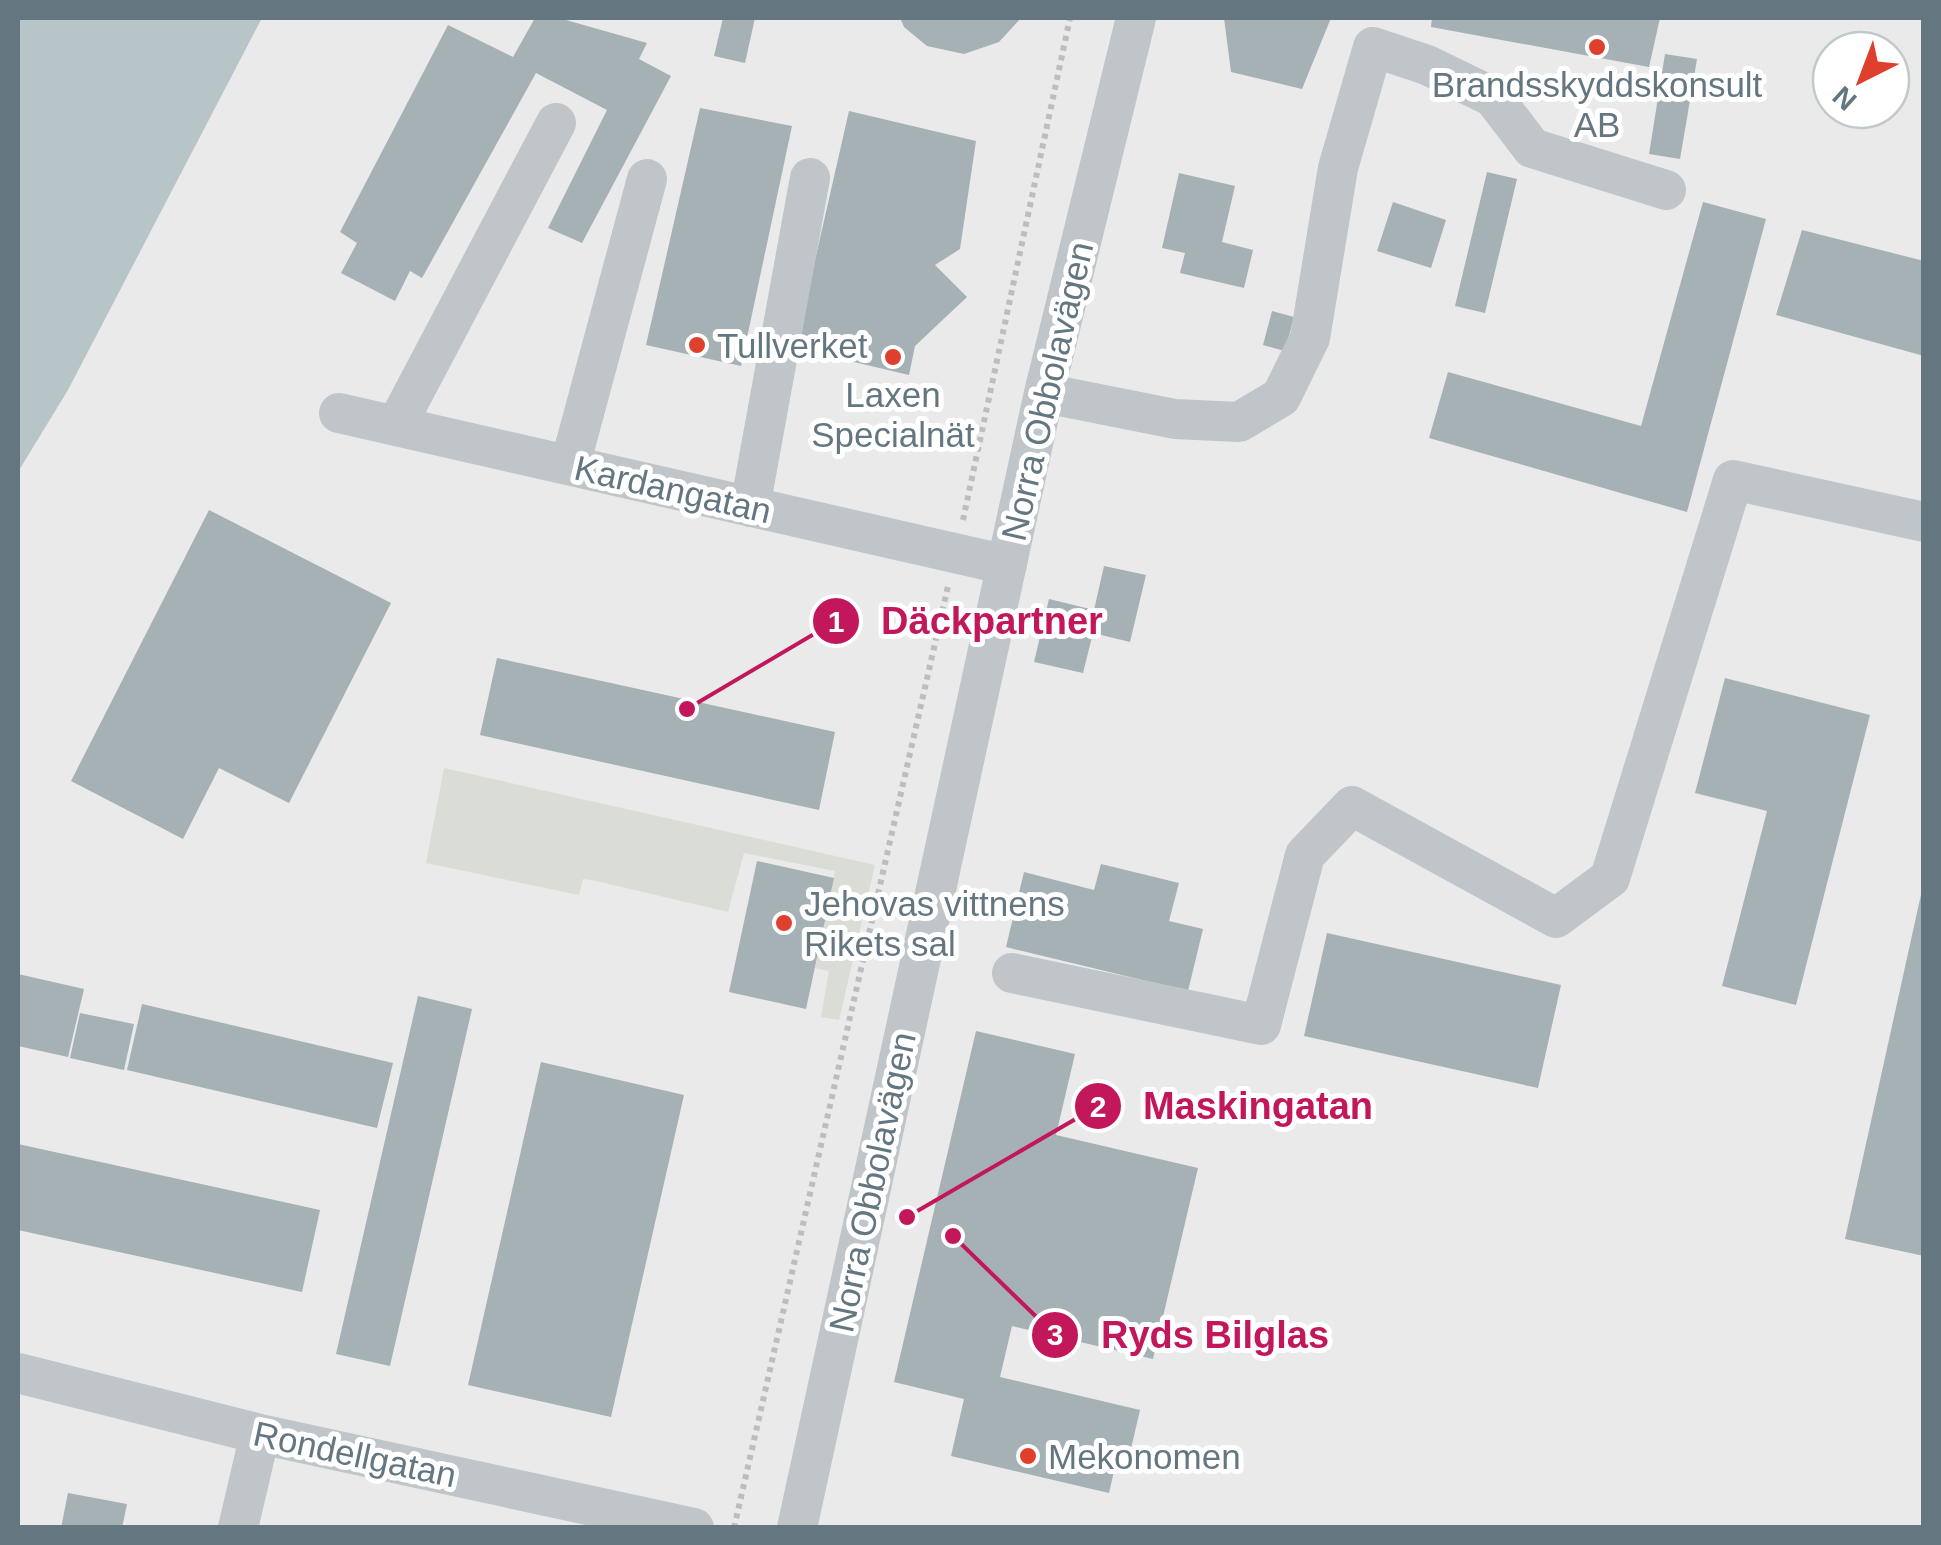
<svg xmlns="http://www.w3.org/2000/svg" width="1941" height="1545" viewBox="0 0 1941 1545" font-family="Helvetica,sans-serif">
  <rect width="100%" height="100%" fill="#f8f8f5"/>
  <path fill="#e9eae9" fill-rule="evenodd" d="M 262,18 L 1923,18 L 1923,1527 L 18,1527 L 18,472 L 68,390 ZM 1831,50 L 1891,50 L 1891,110 L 1831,110 Z"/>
  <path fill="#d9ddd5" d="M 444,768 L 875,865 L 839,1020 L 821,1017 L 829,971 L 815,968 L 835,871 L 744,853 L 728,912 L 592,880 L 583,879 L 579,895 L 426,863 Z"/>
  <path fill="#b7c5c8" d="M 18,18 L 262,18 L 68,390 L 18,472 Z"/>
  <path fill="#a6b1b5" d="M 535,18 L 559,18 L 647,43 L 639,59 L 671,76 L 582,243 L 548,228 L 607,110 L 536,73 L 422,278 L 410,271 L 395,301 L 341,273 L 357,243 L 340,232 L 448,25 L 513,57 Z
    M 723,18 L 755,18 L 745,63 L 714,56 Z
    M 900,18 L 1021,18 L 999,42 L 964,54 L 927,46 L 904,27 Z
    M 1224,18 L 1331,18 L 1302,89 L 1231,72 Z
    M 1432,18 L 1660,18 L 1649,67 L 1431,27 Z
    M 1665,54 L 1697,59 L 1680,159 L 1649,154 Z
    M 700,108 L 792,126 L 741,366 L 646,345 Z
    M 849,111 L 976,141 L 960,249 L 935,265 L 967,297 L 915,346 L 909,375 L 795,348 Z
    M 1487,172 L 1517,179 L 1485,313 L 1455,306 Z
    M 1179,173 L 1235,186 L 1222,242 L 1253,250 L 1244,288 L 1180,273 L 1185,253 L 1162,248 Z
    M 1393,202 L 1446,220 L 1431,268 L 1377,251 Z
    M 1703,202 L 1766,219 L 1687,512 L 1429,438 L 1448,372 L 1641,426 Z
    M 1802,230 L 1924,261 L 1924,356 L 1776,315 Z
    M 1272,311 L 1294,317 L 1285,351 L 1263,345 Z
    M 209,510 L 391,603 L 289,803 L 219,768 L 183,839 L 71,781 Z
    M 1104,566 L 1146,575 L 1130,642 L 1093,633 L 1083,673 L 1034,662 L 1049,599 L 1094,610 Z
    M 497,658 L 835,732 L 819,810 L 480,735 Z
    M 1725,678 L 1870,715 L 1796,1005 L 1722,986 L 1767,811 L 1695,793 Z
    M 757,861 L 834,878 L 806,1009 L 729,992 Z
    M 1101,864 L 1179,883 L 1169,921 L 1203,929 L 1188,991 L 1006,947 L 1024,872 L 1094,890 Z
    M 1922,890 L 1924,890 L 1924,1256 L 1845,1239 Z
    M 1327,933 L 1561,985 L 1538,1088 L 1304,1036 Z
    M 18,974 L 84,989 L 68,1057 L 18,1046 Z
    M 418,996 L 472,1009 L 390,1366 L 336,1354 Z
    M 142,1004 L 393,1063 L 377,1128 L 127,1070 Z
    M 80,1013 L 134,1024 L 124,1070 L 70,1058 Z
    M 976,1031 L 1075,1054 L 1056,1135 L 1198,1168 L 1153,1359 L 1012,1326 L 1000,1377 L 1140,1410 L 1126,1470 L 1115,1467 L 1109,1493 L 951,1456 L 964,1399 L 894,1382 Z
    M 541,1062 L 684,1095 L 611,1417 L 468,1385 Z
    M 18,1144 L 320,1210 L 302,1292 L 18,1230 Z
    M 68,1493 L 127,1504 L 122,1528 L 61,1528 Z"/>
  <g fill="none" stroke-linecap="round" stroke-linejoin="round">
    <path stroke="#babec0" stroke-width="6" stroke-dasharray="5 5" stroke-linecap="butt" d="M 963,520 L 1070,18
      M 734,1528 L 948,586"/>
    <path stroke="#bfc5c8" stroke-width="40" d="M 1044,393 L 1175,419 L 1239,422 L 1281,397 L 1310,338 L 1338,168 L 1373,47 L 1427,65 L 1493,97 L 1532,148 L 1666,190
      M 339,413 L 1007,565
      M 396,426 L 556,123
      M 570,465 L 647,179
      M 750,507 L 810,178
      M 1012,973 L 1261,1025 L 1305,855 L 1352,806 L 1556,918 L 1610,878 L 1733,480 L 1924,522
      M 18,1373 L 260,1434 L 694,1528
      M 238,1528 L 260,1434
      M 797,1528 L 1044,393 L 1136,18"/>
  </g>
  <g fill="#df402e" stroke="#fff" stroke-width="4">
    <circle cx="1597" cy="47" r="10"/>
    <circle cx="697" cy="345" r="10"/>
    <circle cx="893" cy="357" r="10"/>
    <circle cx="784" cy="923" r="10"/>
    <circle cx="1028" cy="1456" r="10"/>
  </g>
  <g text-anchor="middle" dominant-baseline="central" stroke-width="10" stroke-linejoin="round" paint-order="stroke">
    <g font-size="35" fill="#647780" stroke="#fff" text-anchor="start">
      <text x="1597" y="84" text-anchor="middle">Brandsskyddskonsult<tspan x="1597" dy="40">AB</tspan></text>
      <text x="717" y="345">Tullverket</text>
      <text x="893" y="394" text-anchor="middle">Laxen<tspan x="893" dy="40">Specialnät</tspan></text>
      <text x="804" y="903">Jehovas vittnens<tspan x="804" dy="40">Rikets sal</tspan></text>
      <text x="1048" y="1456">Mekonomen</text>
    </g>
    <g font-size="35" fill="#647780" stroke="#fff">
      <text transform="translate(1047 391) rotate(-77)">Norra Obbolavägen</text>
      <text transform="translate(673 489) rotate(13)">Kardangatan</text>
      <text transform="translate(872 1182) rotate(-78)">Norra Obbolavägen</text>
      <text transform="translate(355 1454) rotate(12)">Rondellgatan</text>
    </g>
  </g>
  <path fill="none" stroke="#c2185b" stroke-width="4" d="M687 709L836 621M907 1217L1098 1106M953 1236L1055 1335"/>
  <g fill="#c2185b" stroke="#fff" stroke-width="4">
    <circle cx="687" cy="709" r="10"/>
    <circle cx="907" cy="1217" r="10"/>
    <circle cx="953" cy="1236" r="10"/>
    <circle cx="836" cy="621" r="25"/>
    <circle cx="1098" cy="1106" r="25"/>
    <circle cx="1055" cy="1335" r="25"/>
  </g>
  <g font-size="30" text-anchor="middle" font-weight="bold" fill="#fff">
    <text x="836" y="632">1</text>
    <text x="1098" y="1117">2</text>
    <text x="1055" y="1345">3</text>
  </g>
  <g font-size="38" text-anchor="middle" font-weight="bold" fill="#c2185b" stroke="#fff" stroke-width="10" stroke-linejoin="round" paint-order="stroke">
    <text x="992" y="634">Däckpartner</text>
    <text x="1258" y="1119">Maskingatan</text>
    <text x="1215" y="1348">Ryds Bilglas</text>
  </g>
  <rect width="1941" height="1545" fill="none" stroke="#647780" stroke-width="40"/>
  <g transform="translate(1861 80) rotate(222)"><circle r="48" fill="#ffffff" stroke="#c1c9cc" stroke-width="2.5"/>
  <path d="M0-8L18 38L0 25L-18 38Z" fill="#df402e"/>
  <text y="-15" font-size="28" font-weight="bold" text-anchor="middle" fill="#647780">N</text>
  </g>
</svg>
